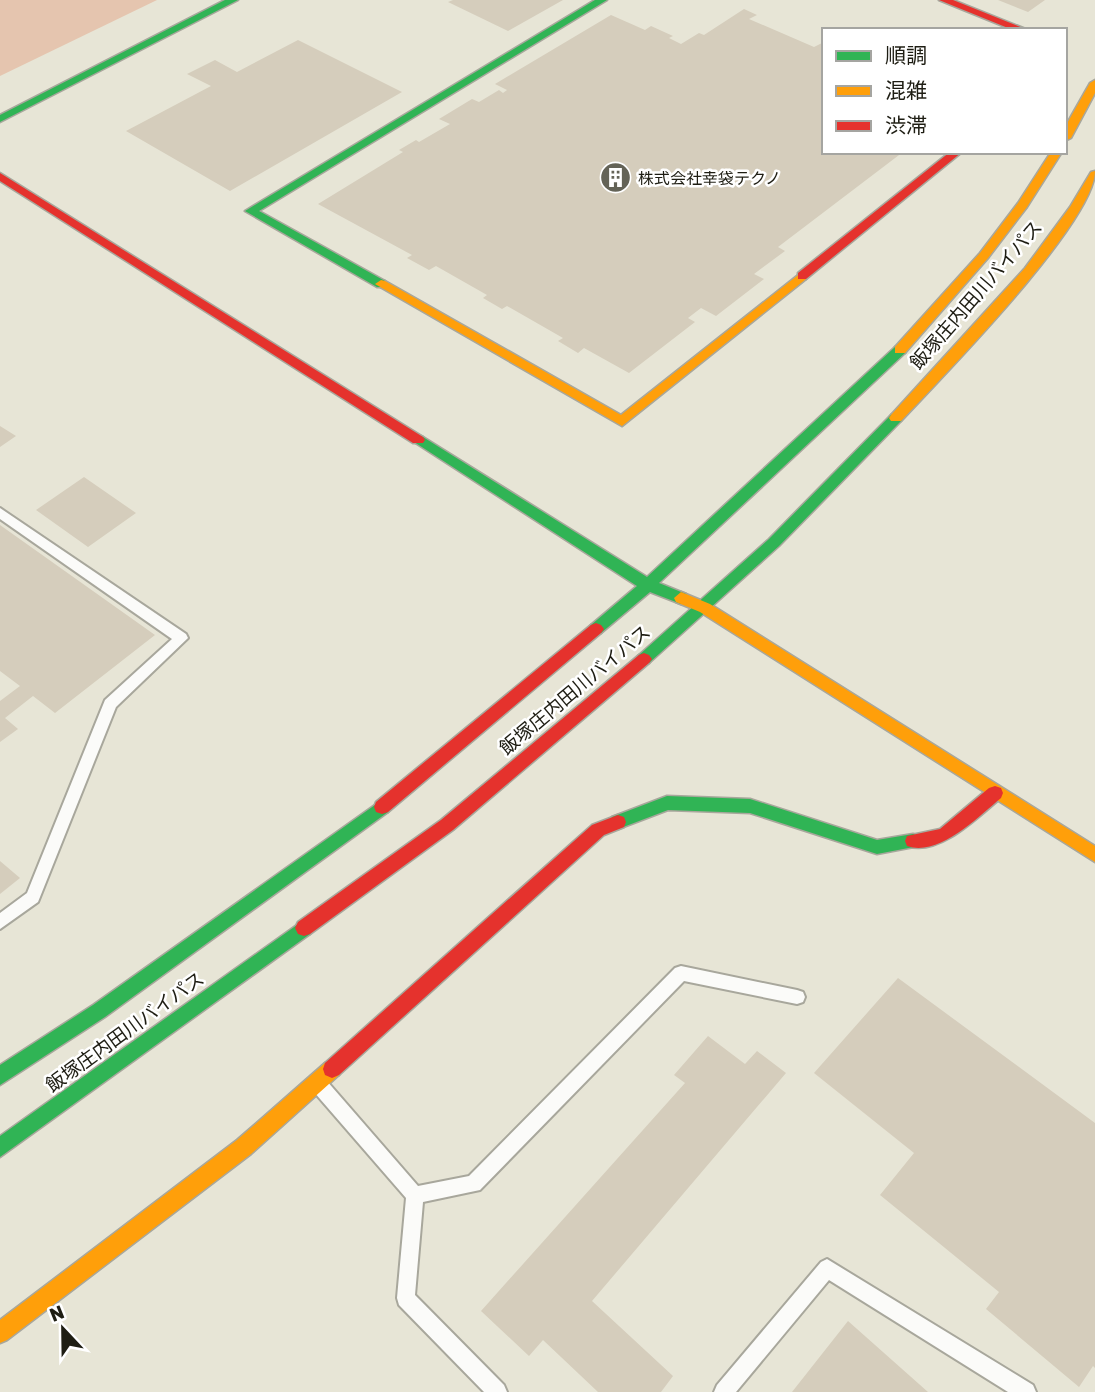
<svg xmlns="http://www.w3.org/2000/svg" width="1095" height="1392" viewBox="0 0 1095 1392" font-family="Rubik,'Noto Sans JP',sans-serif">
  <rect width="100%" height="100%" fill="#e7e5d6"/>
  <path fill="#e5c5af" d="M 0,0 L 157,0 L 0,76 Z"/>
  <path fill="#d5cdbc" d="M 453,0 L 563,0 L 508,31 L 448,2 Z
    M 998,0 L 1045,0 L 1028,12 Z
    M 744,9 L 757,15 L 749,19 L 814,47 L 824,42 L 824,152 L 903,152 L 778,247 L 785,251 L 754,274 L 764,279 L 716,316 L 701,308 L 688,318 L 695,322 L 629,373 L 584,348 L 578,353 L 558,341 L 563,338 L 507,306 L 502,309 L 483,298 L 487,295 L 436,266 L 429,270 L 407,258 L 412,255 L 318,204 L 403,152 L 399,150 L 416,140 L 419,142 L 450,124 L 439,119 L 472,99 L 479,102 L 499,90 L 503,93 L 507,90 L 495,84 L 611,15 L 645,30 L 651,26 L 673,36 L 669,38 L 681,44 L 699,33 L 704,35 Z
    M 298,40 L 402,92 L 230,191 L 126,131 L 211,86 L 187,74 L 215,60 L 237,72 Z
    M 0,426 L 16,436 L 0,447 Z
    M 84,477 L 136,513 L 88,547 L 36,510 Z
    M 0,525 L 155,635 L 55,713 L 33,696 L 5,718 L 18,729 L 0,742 L 0,701 L 20,686 L 0,671 Z
    M 0,861 L 20,878 L 0,894 Z
    M 898,978 L 1095,1123 L 1095,1368 L 1093,1366 L 1079,1387 L 986,1309 L 999,1292 L 880,1195 L 914,1153 L 814,1073 Z
    M 708,1036 L 745,1064 L 757,1051 L 786,1073 L 592,1301 L 673,1376 L 661,1392 L 598,1392 L 543,1340 L 529,1356 L 481,1311 L 685,1083 L 674,1075 Z
    M 848,1321 L 928,1392 L 792,1392 Z"/>
  <g fill="none" stroke-linecap="round" stroke-linejoin="round">
    <defs>
      <path id="lane" d="M 0,508 L 186,634 L 188,638 L 116,707 L 38,902 L 0,929 L 0,913 L 27,893 L 105,700 L 172,639 L 0,519 Z
        M 681,966 L 797,990 L 803,992 L 805,997 L 803,1002 L 797,1004 L 684,981 L 480,1190 L 423,1202 L 415,1295 L 504,1385 L 507,1392 L 484,1392 L 399,1305 L 397,1298 L 406,1198 L 314,1092 L 312,1086 L 314,1080 L 320,1078 L 326,1080 L 418,1186 L 469,1176 L 675,968 Z
        M 827,1259 L 1033,1385 L 1036,1392 L 1008,1392 L 829,1280 L 736,1392 L 714,1392 L 717,1385 L 821,1262 Z"/>
      <path id="fast" d="M 225,0 L 238,0 L 0,122 L 0,115 Z
        M 595,0 L 607,0 L 259,211 L 385,281 L 385,287 L 377,287 L 245,211 Z
        M 900,346 L 906,350 L 905,353 L 659,583 L 686,594 L 688,598 L 686,602 L 681,604 L 650,592 L 601,633 L 591,633 L 588,629 L 591,625 L 637,586 L 411,440 L 418,435 L 423,437 L 647,577 L 895,347 Z
        M 896,413 L 903,418 L 901,421 L 779,546 L 649,663 L 639,663 L 636,659 L 639,655 L 769,539 L 891,415 Z
        M 667,796 L 750,799 L 877,840 L 913,834 L 919,836 L 921,841 L 919,846 L 877,854 L 750,813 L 668,810 L 618,829 L 612,827 L 610,822 L 612,817 Z
        M 382,800 L 388,802 L 390,807 L 388,812 L 105,1017 L 0,1085 L 0,1065 L 93,1005 Z
        M 304,920 L 310,922 L 313,928 L 310,934 L 0,1157 L 0,1136 Z"/>
      <path id="slow" d="M 1095,80 L 1095,93 L 1071,138 L 1065,141 L 1065,127 L 1090,83 Z
        M 1051,152 L 1062,152 L 1027,207 L 988,258 L 905,353 L 895,353 L 895,347 L 980,253 L 1018,203 Z
        M 1095,171 C 1095,222 941,378 901,421 L 891,421 L 889,418 L 891,415 L 1025,268 L 1070,207 L 1091,172 Z
        M 802,272 L 806,273 L 806,279 L 622,426 L 375,284 L 381,280 L 385,281 L 621,415 Z
        M 681,592 L 710,604 L 1095,846 L 1095,862 L 700,612 L 676,602 L 674,598 Z
        M 332,1060 L 339,1063 L 341,1069 L 339,1075 L 251,1154 L 7,1340 L 0,1343 L 0,1320 L 237,1140 L 325,1063 Z"/>
      <path id="jam" d="M 939,0 L 953,0 L 1028,30 L 1013,30 Z
        M 950,152 L 962,152 L 806,279 L 798,279 L 798,273 Z
        M 0,173 L 423,437 L 425,440 L 423,443 L 413,443 L 0,181 Z
        M 596,623 L 601,625 L 604,629 L 601,633 L 388,812 L 382,814 L 376,812 L 374,807 L 376,802 L 591,625 Z
        M 644,653 L 649,655 L 652,659 L 649,663 L 453,830 L 310,934 L 304,936 L 298,934 L 295,928 L 298,922 L 441,820 L 639,655 Z
        M 995,786 L 1001,788 L 1003,793 L 1001,798 C 978,817 939,857 907,846 L 905,841 L 907,836 L 940,829 L 989,788 Z
        M 618,815 L 624,817 L 626,822 L 624,827 L 604,835 L 339,1075 L 332,1078 L 325,1075 L 323,1069 L 325,1063 L 592,825 Z"/>
    </defs>
    <use href="#lane" stroke="#a8a79c" stroke-width="4"/>
    <use href="#fast" stroke="#a8a79c" stroke-width="3"/>
    <use href="#slow" stroke="#a8a79c" stroke-width="3"/>
    <use href="#jam" stroke="#a8a79c" stroke-width="3"/>
    <use href="#lane" fill="#fbfbf9" fill-rule="evenodd"/>
    <use href="#fast" fill="#30b455" fill-rule="evenodd"/>
    <use href="#slow" fill="#ff9f0a" fill-rule="evenodd"/>
    <use href="#jam" fill="#e5322d" fill-rule="evenodd"/>
  </g>
  <defs>
    <symbol id="building-disc" viewBox="-11 -11 22 22"><circle r="9.5" fill="#646357" stroke="#fff"/><path d="M-4-6H4V6H1V3H-1V6H-4ZM-2.5-4.3h1.7v1.8h-1.7ZM.8-4.3h1.7v1.8H.8ZM-2.5-1h1.7V.8h-1.7ZM.8-1h1.7V.8H.8Z" fill="#fff"/></symbol>
  </defs>
  <g fill-rule="evenodd">
    <use href="#building-disc" x="598" y="160" width="35" height="35"/>
  </g>
  <g text-anchor="middle" dominant-baseline="central" stroke-width="5" stroke-linejoin="round" paint-order="stroke">
    <g font-size="16" fill="#1e1d13" stroke="#fff" text-anchor="start">
      <text x="638" y="178">株式会社幸袋テクノ</text>
    </g>
    <g font-size="19" fill="#1e1d13" stroke="#fff">
      <text transform="translate(976 295) rotate(-49)">飯塚庄内田川バイパス</text>
      <text transform="translate(575 690) rotate(-40)">飯塚庄内田川バイパス</text>
      <text transform="translate(125 1032) rotate(-36)">飯塚庄内田川バイパス</text>
    </g>
  </g>
  <rect x="822" y="28" width="245" height="126" fill="#ffffff" stroke="#a5a5a1" stroke-width="2"/>
  <rect x="836" y="51" width="35" height="10" fill="#30b455" stroke="#a5a5a1" stroke-width="2"/>
  <text x="885" y="63" font-size="21" fill="#1e1d13">順調</text>
  <rect x="836" y="86" width="35" height="10" fill="#ff9f0a" stroke="#a5a5a1" stroke-width="2"/>
  <text x="885" y="98" font-size="21" fill="#1e1d13">混雑</text>
  <rect x="836" y="121" width="35" height="10" fill="#e5322d" stroke="#a5a5a1" stroke-width="2"/>
  <text x="885" y="133" font-size="21" fill="#1e1d13">渋滞</text>
  <g transform="translate(63 1329) rotate(338)" stroke="#ffffff" stroke-width="5" paint-order="stroke">
  <path d="M0-5L12 26L0 18L-12 26Z" fill="#1e1d13"/>
  <text y="-10" font-size="19" font-weight="bold" text-anchor="middle" fill="#1e1d13">N</text>
  </g>
</svg>
